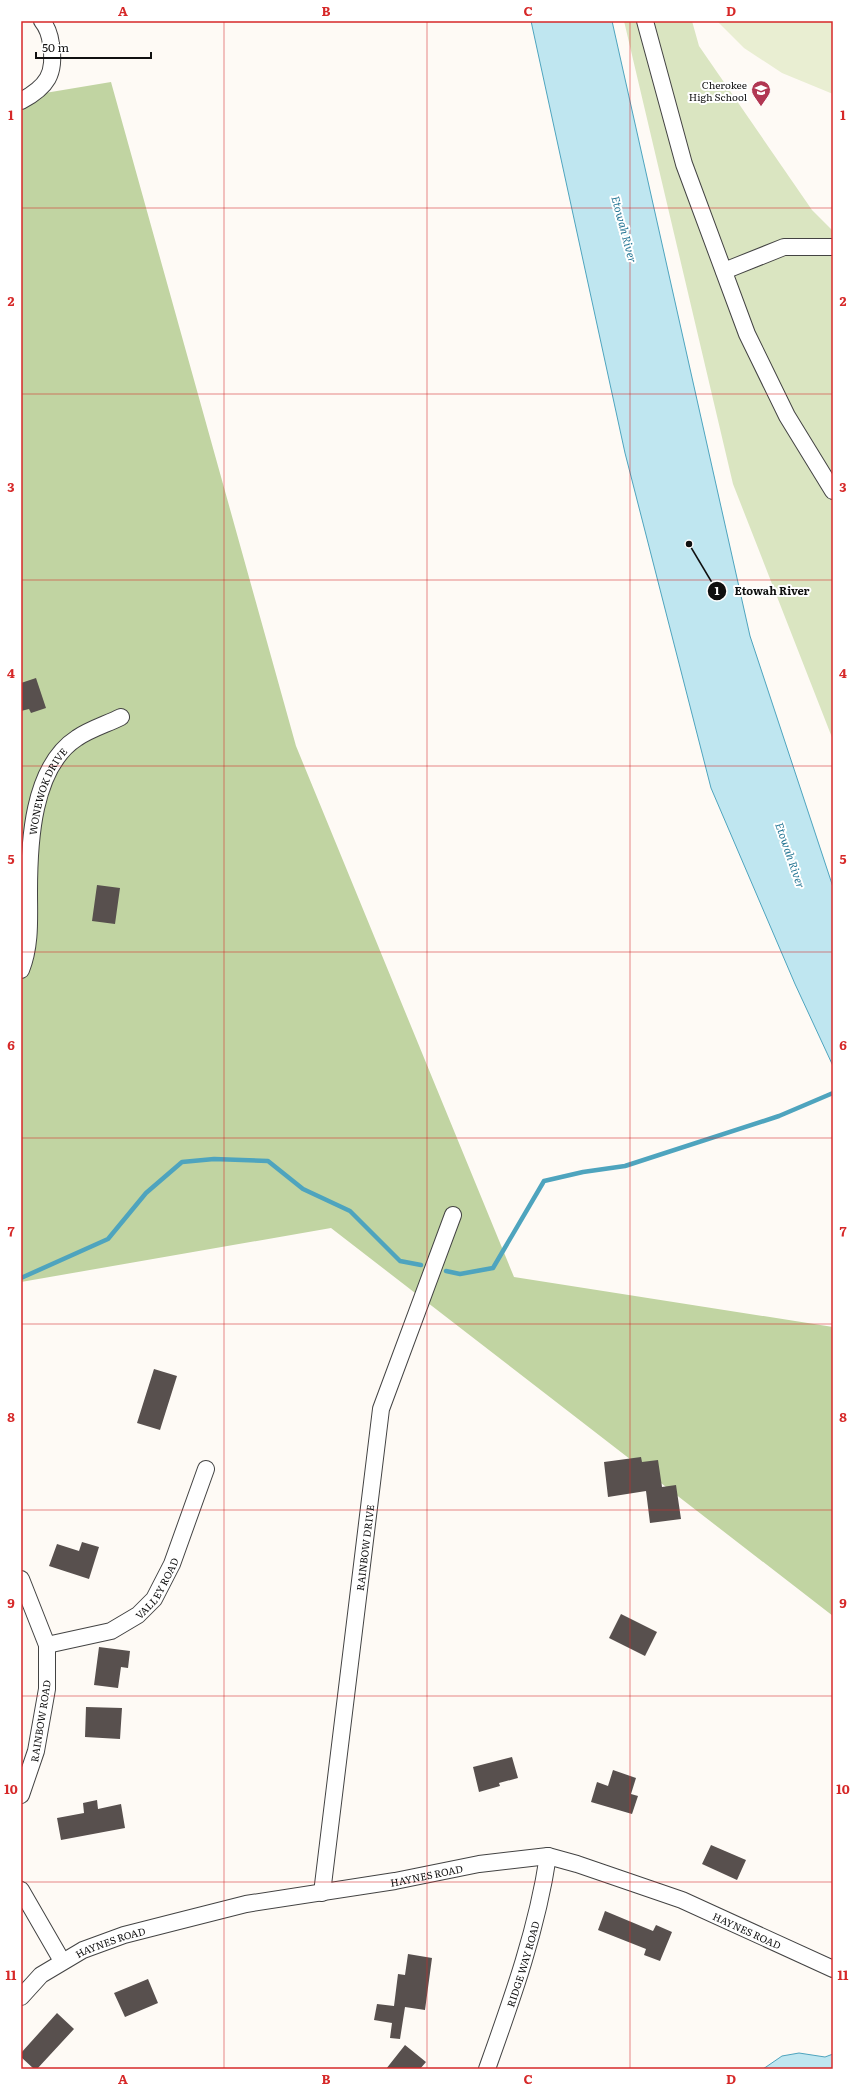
<svg xmlns="http://www.w3.org/2000/svg" width="854" height="2090" viewBox="0 0 854 2090" font-family="Literata,serif">
  <rect width="100%" height="100%" fill="#fefaf5"/>
  <path fill="#dae5c1" d="M 624,21 L 692,21 L 699,46 L 812,210 L 833,231 L 833,740 L 733,484 Z"/>
  <path fill="#c1d4a2" d="M 111,82 L 296,746 L 514,1277 L 833,1327 L 833,1616 L 331,1228 L 21,1282 L 21,97 Z"/>
  <path fill="#e9eed2" d="M 717,21 L 833,21 L 833,94 L 782,73 L 744,48 Z"/>
  <path fill="#bfe6f0" stroke="#4ea4be" d="M 531,21 L 612,21 L 750,636 L 833,887 L 833,1066 L 795,984 L 711,788 L 625,453 Z
    M 799,2053 L 825,2057 L 833,2054 L 833,2069 L 763,2069 L 782,2056 Z"/>
  <g fill="none" stroke-linecap="round" stroke-linejoin="round">
    <path stroke="#4ea4be" stroke-width="4.5" d="M 446,1271 L 460,1274 L 493,1268 L 544,1181 L 583,1172 L 625,1166 L 779,1116 L 833,1093
      M 21,1278 L 108,1239 L 146,1193 L 182,1162 L 214,1159 L 268,1161 L 303,1189 L 350,1211 L 400,1261 L 421,1265"/>
  </g>
  <path fill="#58504e" d="M 36,678 L 46,708 L 31,713 L 29,709 L 21,711 L 21,683 Z
    M 97,885 L 120,888 L 115,924 L 92,921 Z
    M 154,1369 L 177,1376 L 160,1430 L 137,1423 Z
    M 641,1457 L 642,1462 L 658,1460 L 662,1487 L 676,1485 L 681,1519 L 650,1523 L 646,1491 L 608,1497 L 604,1462 Z
    M 82,1542 L 99,1547 L 89,1579 L 49,1566 L 57,1544 L 79,1551 Z
    M 621,1614 L 657,1632 L 645,1656 L 609,1638 Z
    M 99,1647 L 130,1651 L 128,1668 L 121,1667 L 118,1688 L 94,1685 Z
    M 86,1707 L 122,1708 L 120,1739 L 85,1737 Z
    M 512,1757 L 518,1778 L 499,1783 L 500,1786 L 479,1792 L 473,1767 Z
    M 613,1770 L 636,1778 L 631,1794 L 638,1796 L 632,1814 L 591,1802 L 597,1782 L 608,1786 Z
    M 97,1800 L 98,1809 L 121,1804 L 125,1828 L 61,1840 L 57,1818 L 84,1813 L 83,1803 Z
    M 711,1845 L 746,1860 L 737,1880 L 702,1864 Z
    M 605,1911 L 653,1931 L 656,1925 L 672,1932 L 660,1961 L 644,1955 L 646,1949 L 598,1930 Z
    M 408,1954 L 432,1958 L 425,2010 L 405,2007 L 400,2039 L 390,2038 L 392,2023 L 374,2020 L 377,2004 L 394,2006 L 398,1974 L 405,1975 Z
    M 148,1979 L 158,2003 L 125,2017 L 114,1993 Z
    M 57,2013 L 74,2029 L 37,2069 L 34,2069 L 21,2057 L 21,2053 Z
    M 405,2045 L 426,2062 L 420,2069 L 386,2069 Z"/>
  <g fill="none" stroke-linecap="round" stroke-linejoin="round">
    <defs>
      <g id="minor">
        <path d="M 645,21 L 684,164 L 747,334 L 787,416 L 833,491"/>
        <path d="M 21,101 C 47,87 56,74 51,44 C 50,36 47,27 42,21"/>
        <path d="M 724,271 L 784,247 L 833,247"/>
        <path id="s1" d="M 21,970 C 31,945 29,918 29,892 C 29,844 32,767 77,738 C 90,729 107,724 121,717"/>
        <path d="M 21,1579 L 47,1645 L 47,1689 L 36,1751 L 21,1795"/>
        <path id="s2" d="M 47,1645 L 111,1631 L 138,1615 L 154,1599 L 172,1564 L 206,1469"/>
        <path d="M 21,1890 L 62,1961"/>
        <path id="s3" d="M 322,1893 L 381,1409 L 453,1215"/>
        <path id="s4" d="M 21,1997 L 41,1975 L 83,1950 L 124,1935 L 175,1922 L 246,1904 L 395,1881 L 479,1864 L 548,1856 L 577,1864 L 682,1900 L 833,1969"/>
        <path id="s5" d="M 487,2069 C 512,1999 537,1930 548,1856"/>
      </g>
    </defs>
    <use href="#minor" stroke="#434343" stroke-width="18"/>
    <use href="#minor" stroke="#fff" stroke-width="16"/>
  </g>
  <path fill="none" stroke="#d62828" stroke-width="1" stroke-opacity="0.55" d="M 224,21 L 224,2069M 427,21 L 427,2069M 630,21 L 630,2069M 21,208 L 833,208M 21,394 L 833,394M 21,580 L 833,580M 21,766 L 833,766M 21,952 L 833,952M 21,1138 L 833,1138M 21,1324 L 833,1324M 21,1510 L 833,1510M 21,1696 L 833,1696M 21,1882 L 833,1882"/>
  <defs>
    <symbol id="school-pin" viewBox="-11 -11 22 30"><path d="M0 17L-7.5 6A9.5 9.5 0 1 1 7.5 6Z" fill="#b13752" stroke="#fff"/><path d="M0-5L7-2L0 1L-7-2ZM-4 1L0 2.5L4 1V4Q0 6-4 4Z" fill="#fff"/></symbol>
  </defs>
  <g fill-rule="evenodd">
    <use href="#school-pin" x="750" y="79" width="22" height="30"/>
  </g>
  <g text-anchor="middle" dominant-baseline="central" stroke-width="4" stroke-linejoin="round" paint-order="stroke">
    <g font-size="10" fill="#101010" stroke="#fff" text-anchor="end">
      <text x="747" y="84">Cherokee<tspan x="747" dy="12">High School</tspan></text>
    </g>
    <g font-size="10" fill="#101010" stroke="#fff">
      <text stroke="none"><textPath href="#s1" startOffset="183">WONEWOK DRIVE</textPath></text>
      <text stroke="none"><textPath href="#s3" startOffset="348">RAINBOW DRIVE</textPath></text>
      <text stroke="none"><textPath href="#s2" startOffset="130">VALLEY ROAD</textPath></text>
      <text transform="translate(40 1721) rotate(-81)">RAINBOW ROAD</text>
      <text stroke="none"><textPath href="#s4" startOffset="431">HAYNES ROAD</textPath></text>
      <text stroke="none"><textPath href="#s4" startOffset="767">HAYNES ROAD</textPath></text>
      <text stroke="none"><textPath href="#s4" startOffset="107">HAYNES ROAD</textPath></text>
      <text stroke="none"><textPath href="#s5" startOffset="111">RIDGE WAY ROAD</textPath></text>
    </g>
    <g font-size="11" font-style="italic" fill="#277795" stroke="#fff">
      <text transform="translate(625 229) rotate(75)">Etowah River</text>
      <text transform="translate(791 855) rotate(71)">Etowah River</text>
    </g>
  </g>
  <path fill="none" stroke="#101010" stroke-width="1.5" d="M689 544L717 591"/>
  <g fill="#101010" stroke="#fff" stroke-width="1.5">
    <circle cx="689" cy="544" r="4"/>
    <circle cx="717" cy="591" r="10"/>
  </g>
  <g font-size="12" text-anchor="middle" font-weight="bold" fill="#fff">
    <text x="717" y="595">1</text>
  </g>
  <g font-size="11" text-anchor="middle" font-weight="bold" fill="#101010" stroke="#fff" stroke-width="4" stroke-linejoin="round" paint-order="stroke">
    <text x="772" y="595">Etowah River</text>
  </g>
  <rect width="854" height="2090" fill="none" stroke="#ffffff" stroke-width="44"/>
  <path d="M36 52v6h115v-6" fill="none" stroke="#101010" stroke-width="2"/>
  <text x="42" y="52" font-size="12" fill="#101010" stroke="#ffffff" stroke-width="3" paint-order="stroke">50 m</text>
  <rect x="22" y="22" width="810" height="2046" fill="none" stroke="#d62828" stroke-width="1.5"/>
  <g font-size="13" text-anchor="middle" font-weight="bold" fill="#d62828">
    <text x="123" y="16">A</text>
    <text x="326" y="16">B</text>
    <text x="528" y="16">C</text>
    <text x="731" y="16">D</text>
    <text x="11" y="120">1</text>
    <text x="843" y="120">1</text>
    <text x="11" y="306">2</text>
    <text x="843" y="306">2</text>
    <text x="11" y="492">3</text>
    <text x="843" y="492">3</text>
    <text x="11" y="678">4</text>
    <text x="843" y="678">4</text>
    <text x="11" y="864">5</text>
    <text x="843" y="864">5</text>
    <text x="11" y="1050">6</text>
    <text x="843" y="1050">6</text>
    <text x="11" y="1236">7</text>
    <text x="843" y="1236">7</text>
    <text x="11" y="1422">8</text>
    <text x="843" y="1422">8</text>
    <text x="11" y="1608">9</text>
    <text x="843" y="1608">9</text>
    <text x="11" y="1794">10</text>
    <text x="843" y="1794">10</text>
    <text x="11" y="1980">11</text>
    <text x="843" y="1980">11</text>
    <text x="123" y="2084">A</text>
    <text x="326" y="2084">B</text>
    <text x="528" y="2084">C</text>
    <text x="731" y="2084">D</text>
  </g>
</svg>
